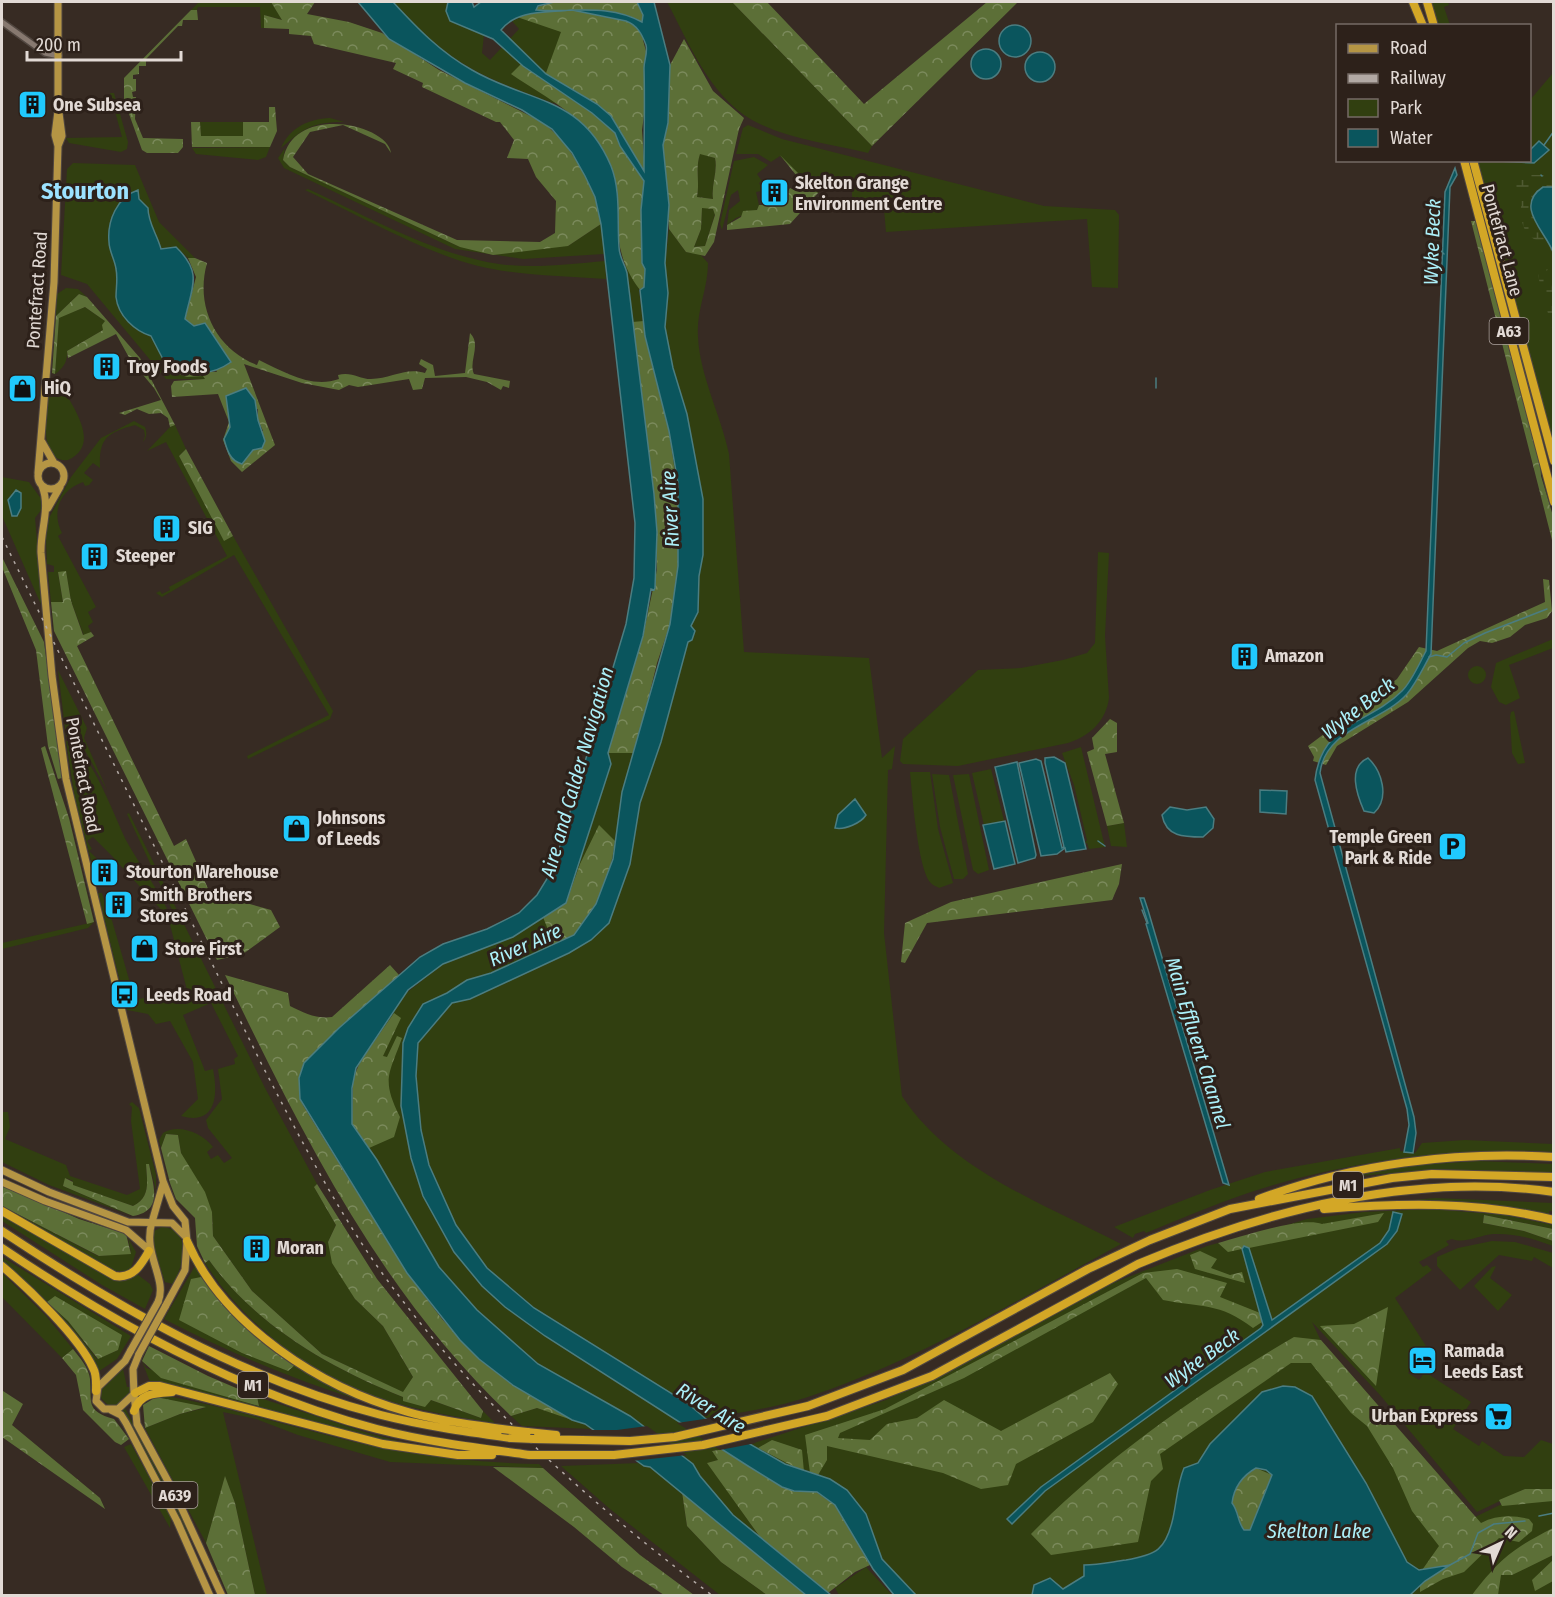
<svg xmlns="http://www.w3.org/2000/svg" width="1555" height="1597" viewBox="0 0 1555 1597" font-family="'Fira Sans Condensed',sans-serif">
  <defs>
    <pattern id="forest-crowns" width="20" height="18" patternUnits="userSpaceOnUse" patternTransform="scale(1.5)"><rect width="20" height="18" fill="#5c6f37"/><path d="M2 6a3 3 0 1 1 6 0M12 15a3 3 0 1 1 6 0" fill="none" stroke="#7b8a5c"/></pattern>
    <pattern id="wetland-marsh" width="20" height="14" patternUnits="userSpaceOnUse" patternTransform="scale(1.5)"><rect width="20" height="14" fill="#313f10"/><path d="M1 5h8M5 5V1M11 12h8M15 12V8" fill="none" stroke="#4f5a32"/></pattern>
  </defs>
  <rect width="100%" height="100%" fill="#372b23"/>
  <path fill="#313f10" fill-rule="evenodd" d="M 199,2 L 271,2 L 283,20 L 264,15 L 264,28 L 261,28 L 260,7 L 198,7 L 197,10 L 191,10 Z
    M 393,2 L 448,2 L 446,11 L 450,21 L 484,35 L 482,53 L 490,60 L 519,29 L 512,21 L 519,18 L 592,18 L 558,101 L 553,103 C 478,76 447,62 393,2 Z
    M 667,2 L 732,2 L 872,146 L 868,153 C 831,144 786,139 752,120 C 709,95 689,43 667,2 Z
    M 1427,2 L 1448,2 L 1449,5 L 1444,7 L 1450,25 L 1434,25 Z
    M 1553,73 L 1553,461 L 1473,161 L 1530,160 L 1530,100 Z
    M 110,93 L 114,93 L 128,142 L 127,149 L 121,152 L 69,143 L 66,138 L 122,137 Z
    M 330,118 L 344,122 C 313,122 304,128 281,148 C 290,127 309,119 330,118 Z
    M 200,122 L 243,122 L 243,136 L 201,136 Z
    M 748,125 L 782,139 L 1044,206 L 1115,210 L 1119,215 L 1118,288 L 1092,287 L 1087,219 L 886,232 L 884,209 L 853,211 L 851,178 L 830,180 L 818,193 L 780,156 L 771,162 L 758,154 L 736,154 L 743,128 Z
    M 270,147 L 266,157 L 258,160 L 196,154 L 192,148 Z
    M 285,148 L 283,160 L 290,167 L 460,247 L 568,246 L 601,224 L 604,254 L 523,259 L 455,249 L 284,168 L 278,158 Z
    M 700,153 L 715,158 C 718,171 711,185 713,199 L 697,197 C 700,180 695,170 700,153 Z
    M 754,157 L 768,165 L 757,174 L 762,181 L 759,183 L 762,188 L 761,191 L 756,192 L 759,205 L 757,210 L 736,218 L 727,225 L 729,210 L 740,201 L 738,190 L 731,195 L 722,230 L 720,224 L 734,161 Z
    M 73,163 L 135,165 L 159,222 L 195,258 L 188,258 L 176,247 L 161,250 C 157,234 148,223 148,208 L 139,199 L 138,190 C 127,193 124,198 118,207 C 101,231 112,244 116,269 C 118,278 116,288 116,297 C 117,314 136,332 151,336 L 167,366 L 178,371 L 178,374 L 204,376 L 205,379 L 166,379 L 87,284 L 61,275 L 67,169 Z
    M 308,189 C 369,217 432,254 499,264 C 534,269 570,264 605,261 L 606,279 C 564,276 520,276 478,266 C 423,252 358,215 305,190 Z
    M 628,207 L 645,336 L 674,460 L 680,507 L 678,566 L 633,760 L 622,792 L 613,859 L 596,904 L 562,941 L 491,973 L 467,980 L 447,993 L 423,1004 L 403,1043 L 401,1106 L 411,1158 L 423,1196 L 454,1252 L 482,1286 L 505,1307 L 545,1336 L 725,1449 L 712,1451 L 719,1460 L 708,1463 L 760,1537 L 733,1515 L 700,1476 L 693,1464 L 630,1416 L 538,1364 L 477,1310 L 439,1267 L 362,1137 L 360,1062 L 405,994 L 443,964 L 513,937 L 566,903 L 611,764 L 608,753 L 643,636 L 657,570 L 657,532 L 647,431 L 626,269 Z
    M 702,207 L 713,209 L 715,214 L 705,246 L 694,247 L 701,229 Z
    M 669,229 L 686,252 L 700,254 L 708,263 C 708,289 696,311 698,337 C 700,377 721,415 729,454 L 744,652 L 869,658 L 882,758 L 895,746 L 892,769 L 888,770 L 884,933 L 902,1096 C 950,1170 1046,1205 1121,1244 C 1019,1299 916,1362 805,1398 C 773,1408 739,1413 706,1418 L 687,1403 L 534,1308 L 487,1268 L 456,1225 L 429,1165 L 421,1130 L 416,1076 L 418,1043 L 451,1003 L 470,999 L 569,953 L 591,940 L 609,923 L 630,864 L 640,803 L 661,742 L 693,619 L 698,611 L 699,576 L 703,555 L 703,499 L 687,414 L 673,368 L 665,327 L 668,293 L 665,263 Z
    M 66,288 L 78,289 L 87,297 L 79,294 L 56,316 L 57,294 Z
    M 85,307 L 105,321 L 103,330 L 67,351 C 68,361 63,369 55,374 L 59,317 Z
    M 53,381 L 60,383 C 71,405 103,444 68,460 C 35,464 48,402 50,383 Z
    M 134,421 L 145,427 C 147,433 147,437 143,442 L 145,436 L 144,430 L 135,425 C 105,433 99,440 100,468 L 93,463 L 84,473 L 93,480 L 89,485 L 85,486 L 83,482 C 60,490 51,512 62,533 L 58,536 L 96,607 L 88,612 L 93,622 L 88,626 L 91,632 L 84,636 L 71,601 L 66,572 L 58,573 L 63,602 L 51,602 L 48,572 L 54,572 L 54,566 L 47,564 L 46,538 L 49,518 L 71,477 L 101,438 Z
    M 175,425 L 186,449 L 179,456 L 224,540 L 233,536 L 333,711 L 330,719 L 248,759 L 247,756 L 329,715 L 234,555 L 162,597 L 156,593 L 160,591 L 162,594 L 170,590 L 169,587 L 227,556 L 166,442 L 147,451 L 170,427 Z
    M 2,477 L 29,482 L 42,500 L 42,509 L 35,518 L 43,609 L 2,516 Z
    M 1098,552 L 1109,553 L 1105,636 L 1109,698 C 1106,721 1090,736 1068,743 L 958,766 L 903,764 L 900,761 L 903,739 L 978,670 L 1021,668 L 1063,660 L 1087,653 L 1095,643 Z
    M 1553,639 L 1553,648 L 1509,665 L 1520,698 L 1506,705 L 1499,702 L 1491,687 L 1496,663 Z
    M1468 675a9 9 0 1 1 18 0a9 9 0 1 1-18 0Z
    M 58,670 L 87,728 L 84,738 L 107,790 L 83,747 L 66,736 Z
    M 1514,711 L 1525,763 L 1518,764 L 1512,753 L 1510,717 L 1511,712 Z
    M 66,741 C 89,745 116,821 127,842 C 141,867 158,889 170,915 L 174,914 L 127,814 L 129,813 L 265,1088 L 317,1184 L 314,1187 L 336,1225 L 328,1242 L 355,1299 L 383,1326 L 413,1377 L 404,1393 L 322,1354 L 252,1291 L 213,1236 L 212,1212 L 181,1153 L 178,1135 L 166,1134 L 161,1148 L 159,1140 L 163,1133 C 178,1123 203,1133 213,1147 L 207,1152 L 211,1159 L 218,1155 L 224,1163 L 232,1158 L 208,1128 L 206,1120 L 222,1099 L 218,1069 L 235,1064 L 234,1059 L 238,1056 L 211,1003 L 183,1015 L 205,1071 L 213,1069 C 218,1094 217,1126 181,1116 L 198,1099 L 193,1062 L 170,1021 L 156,1024 L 148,1014 L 127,1010 L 98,893 L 102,893 L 109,917 L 111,917 L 135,1000 L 144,998 L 153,1001 L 187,990 L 168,917 L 120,865 L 112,861 L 114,858 L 93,837 L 87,841 L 92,849 L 89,851 L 110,871 L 113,869 L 115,871 L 107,873 L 106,870 L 100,874 L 93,868 L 75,799 Z
    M 1081,747 L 1105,847 L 1089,849 L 1087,843 L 1085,843 L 1087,840 L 1074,785 L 1062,753 Z
    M 991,769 L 1015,864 L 994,869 L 972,773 Z
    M 910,772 L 930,772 L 938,829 L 953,883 L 939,888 C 938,887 932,885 931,883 C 918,871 912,792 910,772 Z
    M 932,774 L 949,775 L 968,874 L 963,879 L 954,879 L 940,827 Z
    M 969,774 L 989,870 L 978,874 L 973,870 L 953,775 Z
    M 1124,823 L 1127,847 L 1111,846 L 1107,826 Z
    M 94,922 L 88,928 L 2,949 L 2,943 Z
    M 132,1102 L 139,1108 L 156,1175 L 156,1190 L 149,1164 L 146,1164 C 147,1181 151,1198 133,1206 L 72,1185 L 73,1181 L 66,1178 L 63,1186 L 133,1216 L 49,1185 L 2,1162 L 2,1112 L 8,1112 L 10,1127 L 5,1139 L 66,1165 L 70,1176 L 127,1195 L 140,1189 L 131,1121 L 132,1107 L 129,1104 Z
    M 1465,1140 L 1553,1144 L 1553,1152 C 1456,1146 1341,1162 1248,1193 C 1213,1205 1180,1219 1146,1233 L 1144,1231 L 1135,1234 L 1133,1238 L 1114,1227 L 1210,1190 L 1265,1172 L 1400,1148 L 1400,1151 L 1415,1153 L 1422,1143 Z
    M 1478,1161 L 1553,1164 L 1553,1173 L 1436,1169 L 1349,1177 L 1404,1166 Z
    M 1435,1198 L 1553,1203 L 1553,1211 L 1549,1211 L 1549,1214 L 1553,1217 L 1379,1203 Z
    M 2,1206 L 98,1256 L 131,1253 L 128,1238 L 136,1252 L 131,1268 L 126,1271 L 113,1271 Z
    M 1431,1209 L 1505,1215 L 1553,1225 L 1553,1229 L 1484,1215 L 1483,1223 L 1524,1231 L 1553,1241 L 1553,1246 C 1534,1239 1515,1233 1493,1234 C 1480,1235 1465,1244 1452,1239 L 1446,1241 L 1449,1245 L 1419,1262 L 1423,1267 L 1427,1265 L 1432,1270 L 1395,1298 L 1426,1346 L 1408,1373 L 1419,1380 L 1425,1372 L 1471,1402 L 1453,1429 L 1479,1446 L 1482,1441 L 1504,1456 L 1524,1457 L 1541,1440 L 1553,1444 L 1553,1489 L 1525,1489 L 1477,1512 L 1380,1395 L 1312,1322 L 1321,1341 L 1475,1517 L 1504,1503 L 1553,1495 L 1553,1595 L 916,1595 L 877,1557 L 859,1511 L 751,1444 L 886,1400 L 1113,1283 L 1207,1246 L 1218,1243 L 1220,1245 L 1307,1219 L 1364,1212 Z
    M 2,1215 L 109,1278 L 116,1280 L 137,1274 L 150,1284 L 153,1290 L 145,1309 L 102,1285 L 2,1221 Z
    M 162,1227 C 193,1229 183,1267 173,1284 L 165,1282 L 154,1248 L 154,1231 Z
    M 1492,1241 L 1515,1242 L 1553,1253 L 1553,1268 L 1534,1257 L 1532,1261 L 1499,1255 L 1460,1290 L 1437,1266 L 1437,1257 L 1458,1248 Z
    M 2,1257 L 131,1336 L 117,1359 L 98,1372 L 82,1347 L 2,1263 ZM 48,1302 L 118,1350 L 97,1359 L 68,1321 Z
    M 209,1260 C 255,1325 330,1368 403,1397 L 403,1401 L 431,1400 L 481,1418 L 483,1411 L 495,1423 C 457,1417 420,1411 383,1399 C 312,1377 245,1325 205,1263 Z
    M 195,1266 L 208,1283 L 286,1356 L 395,1410 C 315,1389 238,1357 164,1319 Z
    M 1496,1266 L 1490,1278 L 1512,1295 L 1498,1311 L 1474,1286 L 1492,1267 Z
    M 2,1273 L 46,1316 L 73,1349 L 62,1358 L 2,1297 Z
    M 142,1361 L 146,1368 L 259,1405 L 257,1397 L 368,1433 L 418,1446 L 367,1436 L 172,1385 L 150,1382 Z
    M 123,1369 L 127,1387 L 132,1387 L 131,1392 L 120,1405 L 108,1405 L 101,1398 L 102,1389 Z
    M 161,1395 C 241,1409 318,1436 397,1451 C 444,1459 492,1463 539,1464 L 543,1468 L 390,1462 L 298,1435 L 256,1419 L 223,1412 L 267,1595 L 255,1595 L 235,1503 L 225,1477 L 206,1543 L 145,1428 L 180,1414 L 205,1408 L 156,1397 Z
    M 125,1408 L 190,1532 L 188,1538 L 120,1412 Z
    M 537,1408 L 577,1420 L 592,1429 L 522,1426 L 511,1416 Z
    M 131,1444 L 171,1517 L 170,1528 L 124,1447 Z
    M 640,1463 L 650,1467 L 682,1492 L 687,1526 L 721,1562 L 767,1595 L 720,1595 L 610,1509 L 561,1466 Z
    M 866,1567 L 892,1595 L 839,1595 L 835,1588 Z"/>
  <path fill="url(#forest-crowns)" fill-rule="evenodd" d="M 271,2 L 315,2 L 307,14 L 349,22 L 382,33 L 439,70 L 544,123 L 562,140 L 580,166 L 595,197 L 601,224 L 568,246 L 493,255 L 460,247 L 290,167 L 283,160 C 293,103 388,124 391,153 L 385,144 L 343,125 L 310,132 L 293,157 L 308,174 L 457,240 L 540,242 L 555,233 L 556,201 L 536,177 L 528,159 L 507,158 L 514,140 L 500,122 L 496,122 L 422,87 L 423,83 L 393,69 L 396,63 L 314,44 L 311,36 L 289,34 L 289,29 L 264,28 L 264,15 L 282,20 Z
    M 554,2 L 637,2 L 643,15 L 643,40 L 647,55 L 644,64 L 647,93 L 642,130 L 645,171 L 641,210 L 642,263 L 645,269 L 644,287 L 640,290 C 614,256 619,230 614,189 C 613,181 613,170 609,162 C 590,119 548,99 511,74 L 521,64 L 537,65 L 546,73 L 561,32 L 517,17 L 516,15 L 526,7 L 534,8 Z
    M 732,2 L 767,2 L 864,104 L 987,2 L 1018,2 L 872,146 Z
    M 191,10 L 197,10 L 198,20 L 183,20 L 182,26 L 178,26 L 146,59 L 146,66 L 139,66 L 139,74 L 133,75 L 133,79 L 136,79 L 136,91 L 132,92 L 133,97 L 136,97 L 135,119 L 143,138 L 183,139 L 183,147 L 178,153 L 147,153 L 142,150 L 124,100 L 124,78 Z
    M 684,39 L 713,91 L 744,118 L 739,129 L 714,242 L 705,256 L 686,252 L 669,229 L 663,145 L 668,123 L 670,65 ZM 700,154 L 715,158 C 718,171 711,185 713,199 L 697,197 C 700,181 695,169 700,154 ZM 702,208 L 713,209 L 715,215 L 705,246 L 694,247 L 701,229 Z
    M 269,107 L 275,107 L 277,131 L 270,147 L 192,147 L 191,122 L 200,122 L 201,136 L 243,136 L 243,122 L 269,122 Z
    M 780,155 L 818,193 L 790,224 L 727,230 L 727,225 L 741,217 L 743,211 L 757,210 L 759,205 C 776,205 782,202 790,188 L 796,191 L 802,188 L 800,180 Z
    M 1471,221 L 1476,221 L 1540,462 L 1541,476 L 1553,516 L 1553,544 Z
    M 188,258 L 195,258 L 207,263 C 195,306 215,348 257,365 L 259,360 C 284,372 312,389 339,379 L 338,375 C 351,371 359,379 371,379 C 391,379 405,367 425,373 L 427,369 L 419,364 L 421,359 L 433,365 L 435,376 L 465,373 L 470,333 C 482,345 468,361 474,374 L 510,381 L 509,388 L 503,386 L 501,390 L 487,382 L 466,377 L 425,378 L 422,389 L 413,390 L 409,379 L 358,387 L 349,385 L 339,390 L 302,383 L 244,364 L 275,445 L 242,472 L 231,461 L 223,440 L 229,422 L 218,394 L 172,397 L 171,386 L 174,381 L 205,379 L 203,376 L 187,377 L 178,374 L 178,371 C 195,376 200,371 217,372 L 194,326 L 185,319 L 196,277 ZM 258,409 L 258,420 L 263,431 L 224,439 L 230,427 L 229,417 Z
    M 79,294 L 87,297 L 140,358 L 175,425 L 170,427 L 168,418 L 161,413 L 149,414 L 137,409 L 125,415 L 119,413 L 161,400 L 154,388 L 138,369 L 136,370 L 116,334 L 68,358 L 67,351 L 103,330 L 102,325 L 105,321 L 85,307 L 59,318 L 55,374 L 52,373 L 56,316 Z
    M 644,321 L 645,336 L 669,431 L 680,507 L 678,566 L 670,624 L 657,663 L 635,753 L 608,753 L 643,636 L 657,570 L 654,494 L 632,322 Z
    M 186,449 L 233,536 L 224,541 L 179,456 Z
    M 2,557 L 44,642 L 62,778 L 58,779 L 48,746 L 36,650 L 2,567 Z
    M 66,571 L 71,601 L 83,635 L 91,632 L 94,636 L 77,646 L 174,846 L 186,839 L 210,893 L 271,910 L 280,927 L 243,954 L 217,960 L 54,631 L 51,602 L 63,602 L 58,572 Z
    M 1543,579 L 1549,580 L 1552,611 L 1547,618 L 1525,625 L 1510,637 L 1492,643 L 1480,641 L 1468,648 L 1408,702 L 1337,746 L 1326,765 L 1313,761 L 1314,757 L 1308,746 L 1397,679 L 1419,647 L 1437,651 L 1545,602 Z
    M 1110,719 L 1117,723 L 1117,752 L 1105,754 L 1124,823 L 1107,826 L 1087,752 L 1094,749 L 1092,738 Z
    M 45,746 L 69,818 L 94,922 L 87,924 L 41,748 Z
    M 599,825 L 615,841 C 611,872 599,914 575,935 C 569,940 561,942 554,945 L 543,917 L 566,903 L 580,864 Z
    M 1122,864 L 1119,884 L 1112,900 L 927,923 L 905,963 L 901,962 L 905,923 L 951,902 Z
    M 390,965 L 399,975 L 304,1063 L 300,1099 L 304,1107 L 407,1273 L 442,1319 L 479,1359 L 514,1386 L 572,1420 L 537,1408 L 511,1416 C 378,1290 304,1137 225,975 L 288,993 L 290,1006 C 304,1013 316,1019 332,1017 Z
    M 394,1013 L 401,1018 L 383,1056 L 387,1057 L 397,1036 L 402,1038 C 389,1075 381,1079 400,1117 L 394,1137 L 369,1148 L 352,1124 L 353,1079 L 360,1062 Z
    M 166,1134 L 178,1135 L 181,1153 L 205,1192 L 212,1212 L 213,1236 L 252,1291 L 322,1354 L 403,1392 L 413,1377 L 383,1326 L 355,1299 L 332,1263 L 328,1242 L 336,1225 L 314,1187 L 317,1184 L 377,1279 L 483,1411 L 481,1418 L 431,1400 L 425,1407 L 403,1401 L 403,1397 C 330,1368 255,1325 209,1260 L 205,1263 L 197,1246 L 195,1218 L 176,1199 L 170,1183 L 161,1148 Z
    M 146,1164 L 149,1164 C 153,1185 164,1211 133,1216 L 63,1186 L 65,1178 L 73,1182 L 73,1185 L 133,1206 C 151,1198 147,1181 146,1164 Z
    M 2,1185 L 79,1219 L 126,1234 L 131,1254 L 99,1256 L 2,1206 Z
    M 1384,1213 L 1378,1222 L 1249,1248 L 1244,1246 L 1242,1249 L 1228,1252 L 1218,1243 C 1240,1237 1302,1216 1322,1224 Z
    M 1484,1215 L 1553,1229 L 1553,1241 L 1524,1231 L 1483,1223 Z
    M 1200,1251 L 1217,1259 L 1211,1268 L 1230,1275 L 1242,1272 L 1245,1283 L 1195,1269 L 1190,1255 Z
    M 1177,1269 L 1227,1283 L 1220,1297 L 1260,1313 L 1262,1322 L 1253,1328 C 1219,1302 1202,1308 1163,1300 L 1146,1278 L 964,1378 L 840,1433 L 838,1438 L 870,1440 L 887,1424 L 917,1418 L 944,1400 L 1001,1431 L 1110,1373 L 1118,1384 L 1093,1422 L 1016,1464 L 1008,1485 L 981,1489 L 943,1473 L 827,1446 L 827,1460 L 818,1475 L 810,1473 L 805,1435 L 885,1409 L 1143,1273 Z
    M 201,1277 L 237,1318 L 295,1365 L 288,1371 L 242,1353 L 179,1320 L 191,1279 Z
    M 55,1296 L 122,1335 L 118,1350 L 98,1359 L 68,1321 L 47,1302 Z
    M 1388,1307 L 1376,1386 L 1320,1326 L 1354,1324 Z
    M 1294,1337 L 1321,1340 L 1481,1523 C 1497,1515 1512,1515 1529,1519 L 1533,1524 L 1532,1531 L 1519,1542 L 1499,1538 L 1464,1572 L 1443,1579 L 1420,1592 L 1420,1573 L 1439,1546 L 1412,1511 L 1393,1468 L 1367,1426 L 1351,1413 L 1311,1363 L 1291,1363 L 1160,1454 L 1163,1469 L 1151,1481 L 1138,1542 L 1051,1555 L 1031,1534 C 1105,1458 1202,1391 1294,1337 Z
    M 149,1346 L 208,1376 L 257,1397 L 259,1406 L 161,1378 L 142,1361 Z
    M 73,1349 C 80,1358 89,1368 90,1379 C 92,1402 85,1411 114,1419 L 129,1439 L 121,1445 L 115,1442 L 83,1410 L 76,1375 L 62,1358 Z
    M 3,1391 L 23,1404 L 12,1425 L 100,1498 L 105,1509 L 2,1437 Z
    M 156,1397 L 206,1407 L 180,1414 L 145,1428 L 143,1405 Z
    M 772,1440 L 802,1450 L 804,1472 L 758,1448 Z
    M 725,1449 L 782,1487 L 794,1491 L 816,1492 L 835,1505 L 870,1565 L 855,1572 L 828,1593 L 760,1537 L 707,1463 L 718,1460 L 712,1451 Z
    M 493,1467 L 543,1468 L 640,1555 L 694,1595 L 664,1595 L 622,1567 L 574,1527 Z
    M 1256,1468 L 1272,1475 L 1250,1530 L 1244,1530 C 1238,1521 1239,1512 1232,1503 C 1234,1487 1242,1476 1256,1468 Z
    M 225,1476 L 235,1503 L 255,1595 L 228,1595 L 206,1543 Z
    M 1525,1489 L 1553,1489 L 1553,1501 L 1502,1506 L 1499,1500 Z
    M 682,1492 L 806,1595 L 767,1595 L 721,1562 L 687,1526 Z
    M 1553,1528 L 1553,1555 L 1512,1575 L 1501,1575 L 1498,1595 L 1472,1595 C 1500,1559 1512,1549 1553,1528 Z
    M 1553,1560 L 1553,1581 L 1535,1591 L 1532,1580 Z"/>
  <path fill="url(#wetland-marsh)" d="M 1521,175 L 1544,175 L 1553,181 L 1553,187 L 1550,187 L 1533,220 L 1553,252 L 1547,271 L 1553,291 L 1553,332 L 1538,276 L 1540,266 L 1551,256 L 1550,245 C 1532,240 1523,236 1521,214 C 1520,210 1522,204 1521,200 C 1519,195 1514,190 1512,183 L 1513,179 Z"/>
  <path fill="#0a555d" stroke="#4b7d81" stroke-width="1.5" fill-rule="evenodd" d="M 358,2 L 393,2 C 417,28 440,52 472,70 C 528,103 581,95 611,166 C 621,191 617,221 619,247 C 619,257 625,264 627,273 L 654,494 L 657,532 L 655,588 L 654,590 L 651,589 L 643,636 L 608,753 L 611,764 L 566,903 L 513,937 L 443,964 L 408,990 L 356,1068 L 352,1088 L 352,1124 L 377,1160 L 439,1267 L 477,1310 L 538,1364 L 630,1416 L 693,1464 L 700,1476 L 733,1515 L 831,1595 L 806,1595 L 650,1467 L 644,1466 L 585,1424 L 572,1420 L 514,1386 L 479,1359 L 460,1340 L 407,1273 L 300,1099 L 299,1078 L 304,1063 L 339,1028 L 420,957 L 443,944 L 487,929 L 519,913 L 537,895 L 553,869 L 626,624 L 634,578 L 635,523 L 601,224 L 595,197 L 585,176 L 572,153 L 552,129 L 522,110 L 465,83 L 389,39 Z
    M 448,2 L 472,2 L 474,7 L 481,2 L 554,2 L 538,6 L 536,10 C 572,13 607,3 642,22 L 643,15 L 637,2 L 654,2 L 670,65 L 668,123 L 663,145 L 669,205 L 665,263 L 668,293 L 665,327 L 673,368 L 687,414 L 703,499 L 703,555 L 699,576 L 698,612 L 691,626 L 695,631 L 692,640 L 688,642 L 661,742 L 640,803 L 630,864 L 609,923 L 591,940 L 569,953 L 470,999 L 452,1003 L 418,1043 L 416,1076 L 421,1130 L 429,1165 L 456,1225 L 487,1268 L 534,1308 L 687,1403 L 706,1419 L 785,1464 L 830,1479 L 847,1490 L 866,1514 L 882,1559 L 916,1595 L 894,1595 L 873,1569 L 835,1505 L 817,1492 L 794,1491 L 782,1487 L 748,1466 L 545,1336 L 505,1307 L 482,1286 L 454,1252 L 423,1196 L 411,1158 L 401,1106 L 403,1043 L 408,1028 L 423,1004 L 447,993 L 467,980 L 491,973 L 574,935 L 596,904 L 613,859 L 622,792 L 670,624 L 678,566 L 678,483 L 669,431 L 645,336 L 640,290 L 644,287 L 645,269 L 642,263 L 641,210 L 644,181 L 620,146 L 615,133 L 592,113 L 523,66 L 493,39 L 450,21 L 446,11 ZM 572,10 L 626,21 C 637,25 642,34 646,45 C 648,53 644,60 644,68 C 645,102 644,136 644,171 L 611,116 L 597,104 L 546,74 L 501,30 C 517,9 547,13 572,10 Z
    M999 41a16 16 0 1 1 32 0a16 16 0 1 1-32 0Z
    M971 64a15 15 0 1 1 30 0a15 15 0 1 1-30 0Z
    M1025 67a15 15 0 1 1 30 0a15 15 0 1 1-30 0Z
    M 1539,141 L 1549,150 L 1534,163 L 1498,161 L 1530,160 L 1530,150 Z
    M 1455,168 L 1457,175 L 1450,187 L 1431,654 C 1424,666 1417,682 1407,694 C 1381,723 1325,728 1320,773 L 1414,1117 L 1416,1133 L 1413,1153 L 1404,1152 L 1409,1125 L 1407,1109 L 1315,780 C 1322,721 1367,726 1402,691 C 1412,681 1419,664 1426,651 L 1445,192 Z
    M 1543,187 L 1553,187 L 1553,252 C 1545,231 1514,206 1543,187 Z
    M 138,190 L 139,199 L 148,208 C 148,223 157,234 161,249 L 176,247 C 203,273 192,286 185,319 L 194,326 L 205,323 L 231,362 C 210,377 190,375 167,367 L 151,336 C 135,331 118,316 116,297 C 116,288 118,278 116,269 C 115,260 109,251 109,242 C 107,221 117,197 138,190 Z
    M 246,388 L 255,400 L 258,420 L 265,441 L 262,448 L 253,450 L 242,464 C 230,461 227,450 224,439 L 230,427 L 226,396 Z
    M 16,490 L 21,493 L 21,508 L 17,516 L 12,516 L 8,500 Z
    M 1054,757 L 1065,763 L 1086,849 L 1066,852 L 1065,848 L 1057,854 L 1041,856 L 1019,763 L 1036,759 L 1041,761 L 1062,848 L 1064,847 L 1045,763 L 1045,758 Z
    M 1368,758 C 1382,771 1390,798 1374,813 L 1364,811 C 1357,795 1347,767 1368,758 Z
    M 1017,762 L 1036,855 L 1035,858 L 1018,863 L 995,767 Z
    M 1260,790 L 1287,791 L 1286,814 L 1260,812 Z
    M 855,799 L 866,815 C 861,823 845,830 835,828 L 838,815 Z
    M 1170,807 L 1187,810 L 1206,807 L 1214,819 L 1213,828 L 1203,837 C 1184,837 1166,837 1162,815 Z
    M 1005,821 L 1015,864 L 994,869 L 983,825 Z
    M 1140,898 L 1144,898 L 1148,910 L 1229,1185 L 1223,1183 L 1146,924 L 1148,923 Z
    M 1393,1212 L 1402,1214 L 1397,1231 L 1387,1244 L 1045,1491 L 1012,1524 L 1007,1519 L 1041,1487 L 1261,1328 L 1263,1325 L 1242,1249 L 1244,1246 L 1249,1248 L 1272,1320 L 1380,1243 L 1389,1230 Z
    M 1283,1386 L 1295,1387 L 1312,1396 L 1366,1483 L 1407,1562 L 1419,1570 L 1450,1565 L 1425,1581 L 1410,1595 L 1032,1595 L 1034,1585 L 1050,1578 L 1063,1589 L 1084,1576 L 1084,1565 C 1099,1565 1111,1562 1126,1560 C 1156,1555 1166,1550 1173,1518 C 1177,1500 1177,1485 1184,1468 L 1198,1463 L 1210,1444 L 1262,1392 ZM 1256,1468 L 1266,1470 L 1272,1475 L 1250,1530 L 1244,1530 C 1237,1521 1239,1512 1232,1503 C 1234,1487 1242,1476 1256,1468 Z"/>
  <path fill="#372b23" d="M 711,1418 L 756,1443 L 720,1450 L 677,1423 Z
    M 647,1426 L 687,1455 L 632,1461 L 588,1430 L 617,1430 Z"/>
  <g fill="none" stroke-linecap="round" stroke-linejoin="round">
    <path stroke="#4b7d81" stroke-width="1.5" d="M 1544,145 L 1554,131
      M 1541,175 L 1542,176
      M 1438,248 L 1444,254
      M 1156,388 L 1156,378
      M 1429,657 L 1436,655 L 1447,657 L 1464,643 L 1485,633 L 1547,609
      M 1098,841 L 1105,846
      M 1142,910 L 1147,923
      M 1539,1516 L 1554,1513
      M 1450,1565 L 1470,1554 L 1478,1533 L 1494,1524 L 1525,1521"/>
    <defs>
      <path id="minor" d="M 2,22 L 45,53 L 59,56"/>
      <path id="major" d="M 58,146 L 62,136 L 59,113
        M 42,442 L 54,463
        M38 476a13 13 0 1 1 26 0a13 13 0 1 1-26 0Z
        M 38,473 L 54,282 L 58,146 L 55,135 L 58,111 L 58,2
        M 42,486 C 51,508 40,530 41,553 L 52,676 L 66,779 L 163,1181 L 173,1206 L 185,1221 L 187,1241 L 185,1270 L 165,1307
        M 48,508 L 60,487
        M 2,1170 L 49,1192 L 128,1222 L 172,1223 L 185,1236
        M 2,1182 L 45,1201 L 126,1230 L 149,1250
        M 152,1222 C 142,1254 168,1279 158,1302
        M 152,1222 L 163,1184
        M 131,1350 L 125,1361 L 98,1387 L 96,1401 L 104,1409 L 118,1409 L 134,1394 L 133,1369 L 139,1354
        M 134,1394 L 137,1424 L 176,1496 L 222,1596
        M 111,1410 L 121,1415 L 126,1423 L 177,1521 L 210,1596"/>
      <path id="highway" d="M 1413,2 L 1423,26
        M 1427,2 L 1434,26
        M 1464,160 L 1554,502
        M 1473,160 L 1554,461
        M 1259,1199 C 1352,1164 1454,1151 1554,1157
        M 1324,1209 C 1402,1203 1477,1201 1554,1220
        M 2,1211 L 115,1276 C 133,1279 141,1265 149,1251
        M 2,1231 C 118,1308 245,1380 381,1415 C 424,1426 468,1432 511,1438
        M 187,1241 C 224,1326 321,1388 408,1412 C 439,1421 470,1424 502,1429
        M 2,1248 C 116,1325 243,1394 377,1429 C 428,1442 478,1448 530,1455
        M 2,1266 C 28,1288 79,1337 93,1368 C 97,1375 96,1383 96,1391
        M 135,1393 L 149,1386 L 160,1386 L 383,1444 L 458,1455 L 492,1455
        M 134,1411 C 140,1393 155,1393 172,1392
        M 527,1432 L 556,1435
        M 534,1439 L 630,1441 L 675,1437 L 808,1406 L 903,1370 L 1088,1269 L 1150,1240 L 1230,1209 L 1392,1178 L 1432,1174 L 1554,1177
        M 551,1455 L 614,1455 L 703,1445 L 827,1416 L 932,1376 L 1138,1264 C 1266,1210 1414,1172 1554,1192"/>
    </defs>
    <use href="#minor" stroke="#514740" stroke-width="8"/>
    <use href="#major" stroke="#514740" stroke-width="9"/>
    <use href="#highway" stroke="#514740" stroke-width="10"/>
    <use href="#minor" stroke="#877970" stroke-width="5"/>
    <use href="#major" stroke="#b59544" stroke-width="7"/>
    <use href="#highway" stroke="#d3a726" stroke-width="8"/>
    <path stroke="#b2a9a4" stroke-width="1.5" stroke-dasharray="3 6" stroke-linecap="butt" d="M 2,537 L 262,1065 C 298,1134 333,1203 377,1266 C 469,1396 586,1500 713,1596"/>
    <defs>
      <path id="major-bridge" d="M 131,1350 L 158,1302
        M 139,1354 L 165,1307"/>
      <path id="highway-bridge" d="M 502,1429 L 527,1432
        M 511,1438 L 534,1439
        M 530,1455 L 551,1455"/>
    </defs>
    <use href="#major-bridge" stroke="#514740" stroke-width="9" stroke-linecap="butt"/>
    <use href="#highway-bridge" stroke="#514740" stroke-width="10" stroke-linecap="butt"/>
    <use href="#major-bridge" stroke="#b59544" stroke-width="7"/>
    <use href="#highway-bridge" stroke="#d3a726" stroke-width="8"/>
  </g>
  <defs>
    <symbol id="building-square" viewBox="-11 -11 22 22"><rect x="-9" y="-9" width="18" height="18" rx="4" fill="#20c9fd" stroke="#2d211a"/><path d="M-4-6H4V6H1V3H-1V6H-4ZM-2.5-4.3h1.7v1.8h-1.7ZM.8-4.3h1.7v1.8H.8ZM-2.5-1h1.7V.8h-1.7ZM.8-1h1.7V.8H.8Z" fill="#111"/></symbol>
    <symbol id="shop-square" viewBox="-11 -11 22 22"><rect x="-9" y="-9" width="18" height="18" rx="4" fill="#20c9fd" stroke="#2d211a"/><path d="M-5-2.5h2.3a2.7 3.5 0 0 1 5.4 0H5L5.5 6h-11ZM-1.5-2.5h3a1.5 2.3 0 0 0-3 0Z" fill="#111"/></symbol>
    <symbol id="parking-square" viewBox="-11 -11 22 22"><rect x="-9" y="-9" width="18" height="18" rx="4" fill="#20c9fd" stroke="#2d211a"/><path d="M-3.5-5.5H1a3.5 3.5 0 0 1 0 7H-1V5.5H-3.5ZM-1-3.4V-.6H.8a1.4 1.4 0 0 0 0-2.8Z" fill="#111"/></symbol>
    <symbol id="bus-square" viewBox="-11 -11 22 22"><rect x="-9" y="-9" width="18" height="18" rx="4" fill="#20c9fd" stroke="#2d211a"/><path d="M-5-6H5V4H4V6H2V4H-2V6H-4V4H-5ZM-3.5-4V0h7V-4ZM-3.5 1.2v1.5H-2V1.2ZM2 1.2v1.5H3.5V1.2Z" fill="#111"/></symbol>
    <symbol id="hotel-square" viewBox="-11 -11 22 22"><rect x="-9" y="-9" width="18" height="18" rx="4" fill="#20c9fd" stroke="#2d211a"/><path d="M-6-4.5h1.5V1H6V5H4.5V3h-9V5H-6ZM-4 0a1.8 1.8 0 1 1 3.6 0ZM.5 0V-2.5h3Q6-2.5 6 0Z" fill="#111"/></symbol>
    <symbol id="supermarket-square" viewBox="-11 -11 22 22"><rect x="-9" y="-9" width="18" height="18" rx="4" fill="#20c9fd" stroke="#2d211a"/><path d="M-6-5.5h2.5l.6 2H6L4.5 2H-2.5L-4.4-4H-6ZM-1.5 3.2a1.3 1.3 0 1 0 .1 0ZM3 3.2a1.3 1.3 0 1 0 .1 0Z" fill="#111"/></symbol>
  </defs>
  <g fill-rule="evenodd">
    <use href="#building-square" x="16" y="88" width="33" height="33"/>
    <use href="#building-square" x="758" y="176" width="33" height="33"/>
    <use href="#building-square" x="90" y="350" width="33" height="33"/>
    <use href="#shop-square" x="6" y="372" width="33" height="33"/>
    <use href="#building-square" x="150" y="512" width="33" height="33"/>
    <use href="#building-square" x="78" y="540" width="33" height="33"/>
    <use href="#building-square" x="1228" y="640" width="33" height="33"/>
    <use href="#shop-square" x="280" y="812" width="33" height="33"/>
    <use href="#parking-square" x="1436" y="830" width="33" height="33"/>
    <use href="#building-square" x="88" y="856" width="33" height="33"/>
    <use href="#building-square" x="102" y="888" width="33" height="33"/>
    <use href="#shop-square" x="128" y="932" width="33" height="33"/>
    <use href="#bus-square" x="108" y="978" width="33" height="33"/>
    <use href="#building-square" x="240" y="1232" width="33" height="33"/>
    <use href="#hotel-square" x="1406" y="1344" width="33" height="33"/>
    <use href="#supermarket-square" x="1482" y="1400" width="33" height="33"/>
  </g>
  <g text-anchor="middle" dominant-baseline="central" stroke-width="6" stroke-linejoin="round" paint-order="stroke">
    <g fill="#2d211a" stroke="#aca29d" stroke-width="1.5">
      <rect x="1489.5" y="318" width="39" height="26" rx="4.5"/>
      <rect x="1333" y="1172" width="30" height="26" rx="4.5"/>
      <rect x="238" y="1372" width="30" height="26" rx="4.5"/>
      <rect x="152.5" y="1482" width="45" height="26" rx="4.5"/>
    </g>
    <g font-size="16" font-weight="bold" fill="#e2dad5">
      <text x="1509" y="331">A63</text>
      <text x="1348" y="1185">M1</text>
      <text x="253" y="1385">M1</text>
      <text x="175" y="1495">A639</text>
    </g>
    <g font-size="18" font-weight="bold" fill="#e2dad5" stroke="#2d211a" text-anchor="start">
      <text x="53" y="105">One Subsea</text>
      <text x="795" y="183">Skelton Grange<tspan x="795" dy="21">Environment Centre</tspan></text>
      <text x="127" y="367">Troy Foods</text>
      <text x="44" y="388">HiQ</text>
      <text x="188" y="528">SIG</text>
      <text x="116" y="556">Steeper</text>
      <text x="1265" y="656">Amazon</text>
      <text x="317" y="818">Johnsons<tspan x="317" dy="21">of Leeds</tspan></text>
      <text x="1432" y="837" text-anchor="end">Temple Green<tspan x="1432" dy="21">Park &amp; Ride</tspan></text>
      <text x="126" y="872">Stourton Warehouse</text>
      <text x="140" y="895">Smith Brothers<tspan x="140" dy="21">Stores</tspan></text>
      <text x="165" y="949">Store First</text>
      <text x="146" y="995">Leeds Road</text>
      <text x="277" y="1248">Moran</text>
      <text x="1444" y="1351">Ramada<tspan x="1444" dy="21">Leeds East</tspan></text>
      <text x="1478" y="1416" text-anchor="end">Urban Express</text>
    </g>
    <g font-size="18" fill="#e2dad5" stroke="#2d211a">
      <text transform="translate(1502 240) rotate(75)">Pontefract Lane</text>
      <text transform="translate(37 290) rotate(-86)">Pontefract Road</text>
      <text transform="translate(83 775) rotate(79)">Pontefract Road</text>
    </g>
    <g font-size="20" font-style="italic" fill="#acf0f9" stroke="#2d211a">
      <text transform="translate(1432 242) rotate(-88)">Wyke Beck</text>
      <text transform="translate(670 509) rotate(-93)">River Aire</text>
      <text transform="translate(1358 708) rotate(-38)">Wyke Beck</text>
      <text transform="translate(577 772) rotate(-74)">Aire and Calder Navigation</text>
      <text transform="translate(525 945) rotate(-24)">River Aire</text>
      <text transform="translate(1198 1043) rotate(73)">Main Effluent Channel</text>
      <text transform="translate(1202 1358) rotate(-36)">Wyke Beck</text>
      <text transform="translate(711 1408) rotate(32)">River Aire</text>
      <text x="1319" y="1531">Skelton Lake</text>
    </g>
    <g font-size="24" font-weight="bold" fill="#9ce2ff" stroke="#2d211a">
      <text x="85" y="191">Stourton</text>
    </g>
  </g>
  <rect width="1555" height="1597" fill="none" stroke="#e2dad5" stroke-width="6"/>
  <rect x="1336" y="24" width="195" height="138" fill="#2d211a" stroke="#756b65" stroke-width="1.5"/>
  <rect x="1348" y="44" width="30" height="9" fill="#b59544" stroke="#756b65" stroke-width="1.5"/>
  <text x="1390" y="54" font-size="18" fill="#e2dad5">Road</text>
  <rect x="1348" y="74" width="30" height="9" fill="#b2a9a4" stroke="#756b65" stroke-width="1.5"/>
  <text x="1390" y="84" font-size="18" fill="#e2dad5">Railway</text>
  <rect x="1348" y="99" width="30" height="18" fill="#313f10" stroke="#756b65" stroke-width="1.5"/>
  <text x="1390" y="114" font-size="18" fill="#e2dad5">Park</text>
  <rect x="1348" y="129" width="30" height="18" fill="#0a555d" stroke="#756b65" stroke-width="1.5"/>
  <text x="1390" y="144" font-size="18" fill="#e2dad5">Water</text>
  <g transform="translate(1501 1543) rotate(44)" stroke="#2d211a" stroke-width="4.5" paint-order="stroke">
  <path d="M0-4.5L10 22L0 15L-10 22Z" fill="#e2dad5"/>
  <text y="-9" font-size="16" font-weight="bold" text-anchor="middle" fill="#e2dad5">N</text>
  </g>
  <path d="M27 51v9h154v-9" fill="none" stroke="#e2dad5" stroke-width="3"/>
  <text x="36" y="51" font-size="18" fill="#e2dad5" stroke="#2d211a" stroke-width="4.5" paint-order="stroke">200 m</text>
</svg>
